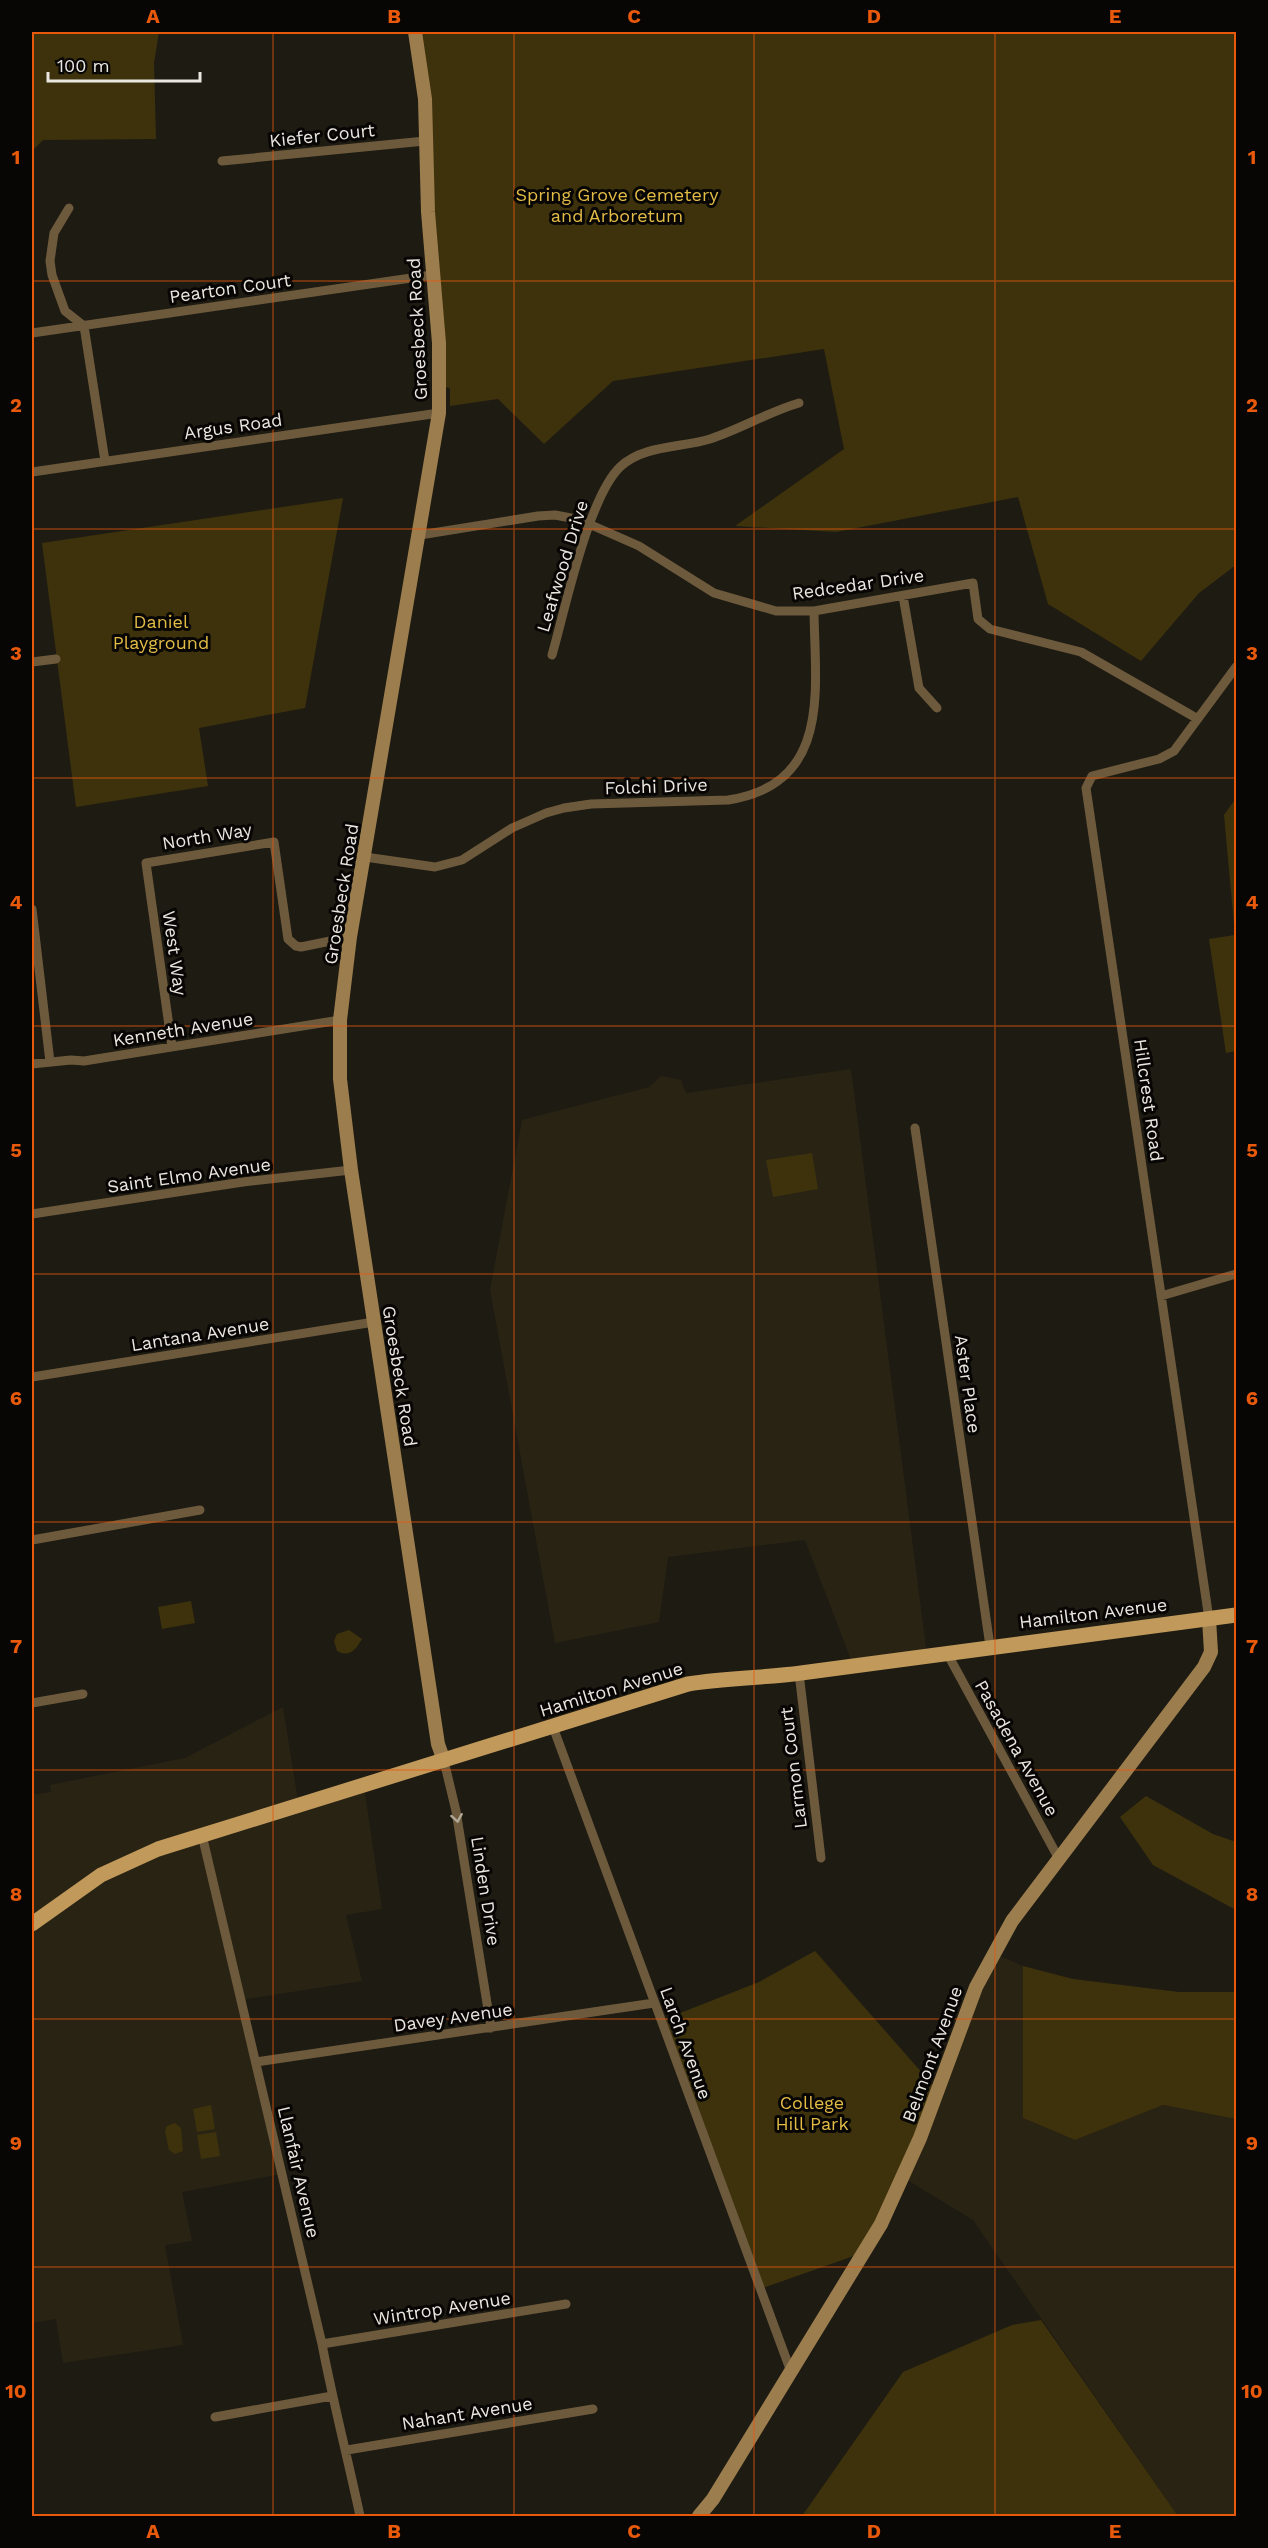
<svg xmlns="http://www.w3.org/2000/svg" width="1268" height="2548" viewBox="0 0 1268 2548" font-family="'Work Sans',sans-serif">
  <rect width="100%" height="100%" fill="#1e1b12"/>
  <path fill="#292314" d="M 851,1069 L 927,1655 L 853,1665 L 805,1540 L 668,1557 L 659,1622 L 555,1643 L 490,1290 L 522,1120 L 649,1087 L 661,1076 L 681,1080 L 686,1093 Z
    M 283,1707 L 299,1807 L 364,1786 L 382,1909 L 346,1915 L 362,1981 L 241,2000 L 282,2174 L 182,2192 L 192,2241 L 165,2245 L 183,2345 L 63,2363 L 56,2319 L 32,2323 L 32,1795 L 51,1792 L 50,1785 L 185,1758 Z
    M 993,1953 L 1023,1966 L 1023,2118 L 1075,2140 L 1163,2105 L 1236,2119 L 1236,2516 L 1178,2516 L 973,2220 L 904,2178 Z"/>
  <path fill="#3e320d" d="M 32,32 L 159,32 L 154,63 L 156,139 L 43,140 L 32,151 Z
    M 415,32 L 1236,32 L 1236,565 L 1199,593 L 1141,661 L 1048,604 L 1018,497 L 836,532 L 735,526 L 844,449 L 824,349 L 613,381 L 544,444 L 498,399 L 450,406 L 450,388 L 439,386 Z
    M 343,498 L 305,708 L 199,728 L 208,786 L 76,807 L 42,543 Z
    M 1236,798 L 1236,1051 L 1226,1053 L 1209,939 L 1235,935 L 1224,815 Z
    M 812,1153 L 818,1189 L 773,1197 L 766,1160 Z
    M 191,1601 L 195,1623 L 162,1629 L 158,1607 Z
    M 349,1630 L 362,1639 C 356,1649 350,1658 337,1651 L 334,1641 L 337,1634 Z
    M 1146,1796 L 1213,1834 L 1236,1842 L 1236,1910 L 1153,1865 L 1120,1817 Z
    M 815,1951 L 938,2091 L 865,2252 L 760,2289 L 660,2021 L 759,1982 Z
    M 1023,1966 L 1073,1979 L 1179,1992 L 1236,1992 L 1236,2119 L 1163,2105 L 1075,2140 L 1023,2118 Z
    M 211,2105 L 215,2129 L 197,2132 L 193,2109 Z
    M 175,2123 L 181,2128 L 183,2151 L 175,2154 L 169,2150 L 165,2131 L 167,2126 Z
    M 216,2132 L 220,2156 L 201,2159 L 197,2135 Z
    M 1041,2320 L 1178,2516 L 802,2516 L 903,2372 L 1012,2325 Z"/>
  <g fill="none" stroke-linecap="round" stroke-linejoin="round">
    <path stroke="#6d5a3d" stroke-width="9" d="M 222,161 L 425,141
      M 69,208 L 54,233 L 50,261 L 52,275 L 65,311 L 84,326 L 105,461
      M 32,333 L 432,275
      M 32,472 L 439,413
      M 420,535 L 538,516 L 555,515 L 571,518 L 589,524 L 639,546 L 714,593 L 776,611 L 814,611 L 973,583 L 978,619 L 990,629 L 1081,652 L 1198,719
      M 903,596 L 919,688 L 937,708
      M 552,655 C 565,610 588,498 620,467 C 643,445 681,448 710,439 C 741,429 768,412 799,403
      M 32,662 L 56,659
      M 365,857 L 435,867 L 462,860 L 512,828 L 546,813 L 564,808 L 591,804 L 728,800 C 832,784 815,690 814,611
      M 32,909 L 50,1062
      M 172,1047 L 146,863 L 274,842 L 288,939 L 296,946 L 301,947 L 350,937
      M 32,1064 L 71,1060 L 84,1061 L 340,1020
      M 915,1128 L 990,1646
      M 32,1214 L 243,1182 L 351,1170
      M 1161,1296 L 1236,1274
      M 32,1377 L 374,1322
      M 32,1540 L 200,1510
      M 1209,1619 L 1086,788 L 1092,776 L 1159,759 L 1174,751 L 1236,667
      M 947,1653 L 1059,1859
      M 799,1673 L 821,1858
      M 32,1703 L 83,1694
      M 553,1727 L 790,2369
      M 444,1761 L 456,1811 L 491,2028
      M 202,1835 L 322,2344 C 333,2402 348,2459 360,2516
      M 256,2062 L 654,2003
      M 322,2344 L 566,2304
      M 215,2417 L 332,2396
      M 347,2450 L 593,2409"/>
    <path stroke="#9c7d4e" stroke-width="14" d="M 415,32 L 425,99 L 428,212 L 439,343 L 439,413 L 350,937 L 340,1020 L 340,1079 L 351,1170 L 438,1744 L 444,1761
      M 699,2516 L 713,2499 L 881,2224 L 920,2138 L 976,1987 L 1012,1921 L 1204,1667 L 1211,1652 L 1209,1619"/>
    <path stroke="#c0995b" stroke-width="15" d="M 32,1924 L 101,1875 L 158,1849 L 688,1684 C 726,1678 764,1678 801,1673 C 946,1653 1091,1634 1236,1615"/>
  </g>
  <defs><path id="oneway-chevron" d="M-2-3.5L2.5 0L-2 3.5" fill="none" stroke-width="1.6" stroke-linecap="round" stroke-linejoin="round" transform="scale(1.5)"/></defs>
  <use stroke="#b2a897" href="#oneway-chevron" transform="translate(457 1818) rotate(80)"/>
  <path fill="none" stroke="#e8590c" stroke-width="1.5" stroke-opacity="0.55" d="M 273,32 L 273,2516M 514,32 L 514,2516M 754,32 L 754,2516M 995,32 L 995,2516M 32,281 L 1236,281M 32,529 L 1236,529M 32,778 L 1236,778M 32,1026 L 1236,1026M 32,1274 L 1236,1274M 32,1522 L 1236,1522M 32,1770 L 1236,1770M 32,2019 L 1236,2019M 32,2267 L 1236,2267"/>
  <g text-anchor="middle" dominant-baseline="central" stroke-width="6" stroke-linejoin="round" paint-order="stroke">
    <g font-size="18" fill="#eae7e1" stroke="#070604">
      <text transform="translate(322 135) rotate(-6)">Kiefer Court</text>
      <text transform="translate(230 288) rotate(-8)">Pearton Court</text>
      <text transform="translate(417 329) rotate(-93)">Groesbeck Road</text>
      <text transform="translate(233 426) rotate(-8)">Argus Road</text>
      <text transform="translate(562 566) rotate(-73)">Leafwood Drive</text>
      <text transform="translate(858 584) rotate(-8)">Redcedar Drive</text>
      <text transform="translate(656 786) rotate(-2)">Folchi Drive</text>
      <text transform="translate(207 836) rotate(-9)">North Way</text>
      <text transform="translate(341 894) rotate(-81)">Groesbeck Road</text>
      <text transform="translate(175 953) rotate(82)">West Way</text>
      <text transform="translate(183 1029) rotate(-9)">Kenneth Avenue</text>
      <text transform="translate(1149 1100) rotate(82)">Hillcrest Road</text>
      <text transform="translate(189 1175) rotate(-8)">Saint Elmo Avenue</text>
      <text transform="translate(200 1334) rotate(-9)">Lantana Avenue</text>
      <text transform="translate(400 1376) rotate(81)">Groesbeck Road</text>
      <text transform="translate(968 1384) rotate(82)">Aster Place</text>
      <text transform="translate(1093 1613) rotate(-7)">Hamilton Avenue</text>
      <text transform="translate(611 1689) rotate(-17)">Hamilton Avenue</text>
      <text transform="translate(1017 1748) rotate(61)">Pasadena Avenue</text>
      <text transform="translate(793 1768) rotate(-97)">Larmon Court</text>
      <text transform="translate(486 1891) rotate(81)">Linden Drive</text>
      <text transform="translate(453 2017) rotate(-8)">Davey Avenue</text>
      <text transform="translate(686 2043) rotate(70)">Larch Avenue</text>
      <text transform="translate(932 2054) rotate(-70)">Belmont Avenue</text>
      <text transform="translate(299 2172) rotate(77)">Llanfair Avenue</text>
      <text transform="translate(442 2308) rotate(-9)">Wintrop Avenue</text>
      <text transform="translate(467 2413) rotate(-9)">Nahant Avenue</text>
    </g>
    <g font-size="18" fill="#e3bc46" stroke="#070604">
      <text x="617" y="194">Spring Grove Cemetery<tspan x="617" dy="21">and Arboretum</tspan></text>
      <text x="161" y="621">Daniel<tspan x="161" dy="21">Playground</tspan></text>
      <text x="812" y="2102">College<tspan x="812" dy="21">Hill Park</tspan></text>
    </g>
  </g>
  <rect width="1268" height="2548" fill="none" stroke="#070604" stroke-width="66"/>
  <path d="M48 72v9h152v-9" fill="none" stroke="#eae7e1" stroke-width="3"/>
  <text x="57" y="72" font-size="18" fill="#eae7e1" stroke="#070604" stroke-width="4.5" paint-order="stroke">100 m</text>
  <rect x="33" y="33" width="1202" height="2482" fill="none" stroke="#e8590c" stroke-width="2"/>
  <g font-size="20" text-anchor="middle" font-weight="bold" fill="#e8590c">
    <text x="153" y="23">A</text>
    <text x="394" y="23">B</text>
    <text x="634" y="23">C</text>
    <text x="874" y="23">D</text>
    <text x="1115" y="23">E</text>
    <text x="16" y="164">1</text>
    <text x="1252" y="164">1</text>
    <text x="16" y="412">2</text>
    <text x="1252" y="412">2</text>
    <text x="16" y="660">3</text>
    <text x="1252" y="660">3</text>
    <text x="16" y="909">4</text>
    <text x="1252" y="909">4</text>
    <text x="16" y="1157">5</text>
    <text x="1252" y="1157">5</text>
    <text x="16" y="1405">6</text>
    <text x="1252" y="1405">6</text>
    <text x="16" y="1653">7</text>
    <text x="1252" y="1653">7</text>
    <text x="16" y="1901">8</text>
    <text x="1252" y="1901">8</text>
    <text x="16" y="2150">9</text>
    <text x="1252" y="2150">9</text>
    <text x="16" y="2398">10</text>
    <text x="1252" y="2398">10</text>
    <text x="153" y="2538">A</text>
    <text x="394" y="2538">B</text>
    <text x="634" y="2538">C</text>
    <text x="874" y="2538">D</text>
    <text x="1115" y="2538">E</text>
  </g>
</svg>
